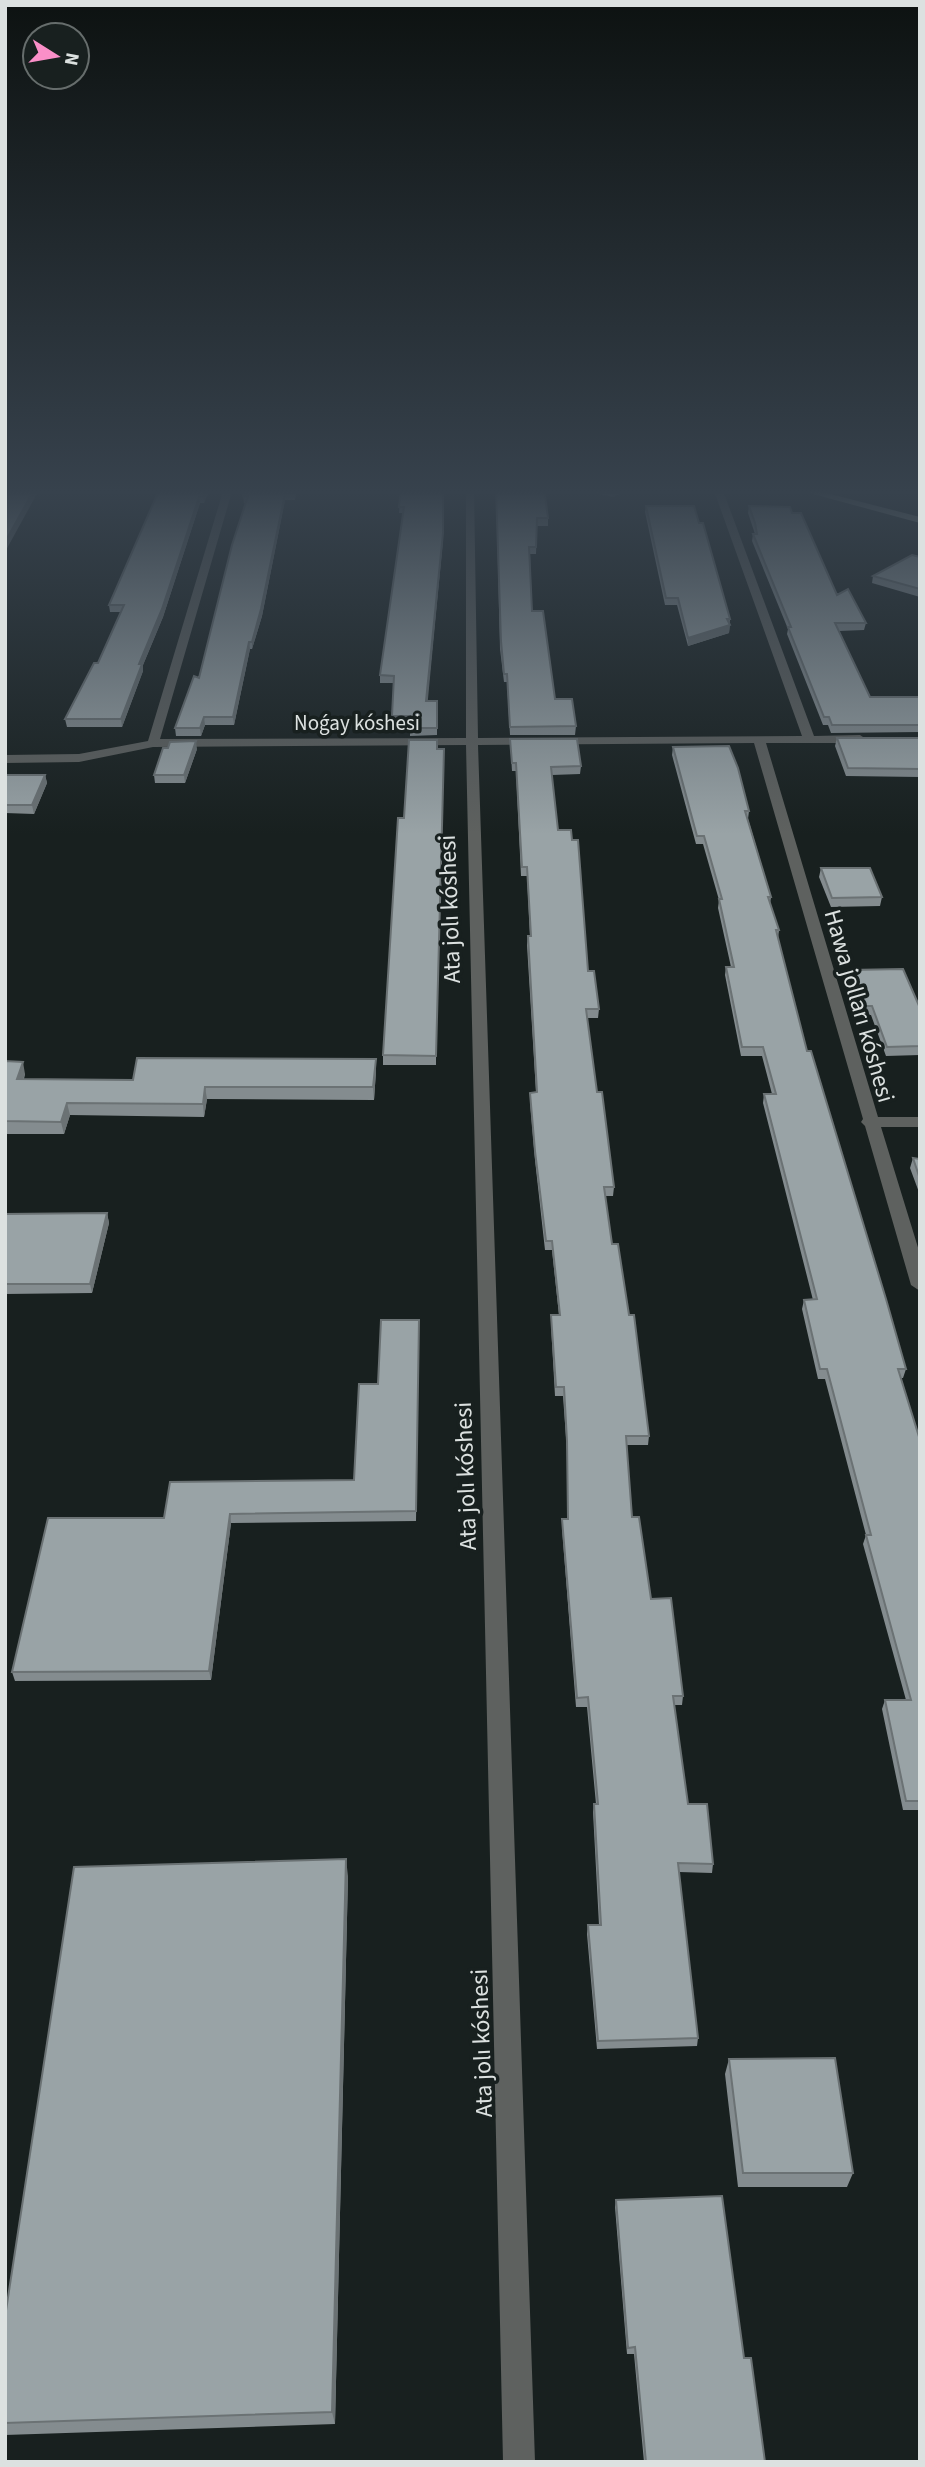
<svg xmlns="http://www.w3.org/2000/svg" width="925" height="2467" viewBox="0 0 925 2467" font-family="'Source Sans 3',sans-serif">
  <rect width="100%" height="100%" fill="#18201f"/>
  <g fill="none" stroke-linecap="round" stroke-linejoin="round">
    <path fill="#5e615f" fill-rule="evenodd" d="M 224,488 L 233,488 L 160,739 L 466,738 L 466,488 L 474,488 L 478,738 L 802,736 L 713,488 L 722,488 L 814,736 L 860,735 L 866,739 L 860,743 L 766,743 L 878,1117 L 920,1117 L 920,1127 L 881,1127 L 920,1254 L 920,1291 L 911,1285 L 865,1126 L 861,1122 L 863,1119 L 754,743 L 478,745 L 535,2462 L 503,2462 L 466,745 L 153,747 L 79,762 L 5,763 L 5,755 L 79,754 L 148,741 Z"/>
    <path fill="#9ea5a0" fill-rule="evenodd" d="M 791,488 L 807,488 L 920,517 L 920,523 Z"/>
  </g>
  <path fill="#848c8f" d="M 160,488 L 210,488 L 204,503 L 200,503 L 163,617 L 143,665 L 143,671 L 122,727 L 67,727 L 65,719 L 98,663 L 121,612 L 110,612 L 109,605 Z
    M 297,488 L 295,500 L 285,500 L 262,616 L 252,649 L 250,649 L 234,725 L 205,725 L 201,736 L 176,736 L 175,728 L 199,678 L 245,503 L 244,503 L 243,496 Z
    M 401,488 L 443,540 L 427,701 L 437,701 L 437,735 L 410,736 L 410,723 L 392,723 L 394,683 L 380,683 L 380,675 L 403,513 L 399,513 Z
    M 496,488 L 548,518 L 548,526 L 537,526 L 536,554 L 530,554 L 532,611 L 555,699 L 576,726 L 575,735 L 510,735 L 507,682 L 504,682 L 500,649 Z
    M 572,488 L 632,488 L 613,497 Z
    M 895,488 L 920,488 L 920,492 L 897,492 Z
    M 646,506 L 699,523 L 730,619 L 729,633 L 688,646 L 677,605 L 665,605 L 645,512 Z
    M 749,506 L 792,513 L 837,595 L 866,623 L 864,630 L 839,631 L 870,697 L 920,697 L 920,732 L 831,733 L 828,725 L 823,725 L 787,634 L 788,629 L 752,541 L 753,534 L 755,534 L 748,513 Z
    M 920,557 L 920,597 L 872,583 L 873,576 Z
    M 837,738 L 920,738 L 920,777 L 846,776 L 835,746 Z
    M 510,739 L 581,766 L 580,774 L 552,775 L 558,830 L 588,971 L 599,1009 L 598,1018 L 587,1018 L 597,1092 L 614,1187 L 613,1196 L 605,1196 L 612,1244 L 629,1315 L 649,1436 L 648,1445 L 626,1445 L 632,1517 L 651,1599 L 683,1696 L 682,1705 L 674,1705 L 688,1804 L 713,1864 L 712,1873 L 679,1872 L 698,2038 L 697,2046 L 597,2049 L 587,1934 L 588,1925 L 599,1925 L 593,1812 L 594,1804 L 596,1804 L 587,1707 L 576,1707 L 562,1528 L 562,1519 L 567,1519 L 567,1451 L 563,1396 L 555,1396 L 551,1325 L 551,1315 L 559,1315 L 552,1250 L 545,1250 L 535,1160 L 530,1102 L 530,1093 L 536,1092 L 527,945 L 528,936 L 530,936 L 527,876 L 521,876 L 516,771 L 512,771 Z
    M 437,740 L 436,1065 L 383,1065 L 383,1055 L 404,818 Z
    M 673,747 L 749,811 L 748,819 L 771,897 L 770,904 L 779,930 L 778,938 L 807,1051 L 906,1369 L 903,1378 L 901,1378 L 920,1440 L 920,1810 L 903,1810 L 882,1709 L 885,1700 L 906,1700 L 863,1544 L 866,1535 L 825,1379 L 818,1379 L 802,1309 L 804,1300 L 813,1300 L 763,1103 L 764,1094 L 772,1094 L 762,1056 L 741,1056 L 725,975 L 726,967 L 731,967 L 718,908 L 719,900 L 703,844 L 696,844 L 672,755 Z
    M 197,749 L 185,783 L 155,783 L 154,775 Z
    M 5,775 L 45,775 L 47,783 L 34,814 L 5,813 Z
    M 821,868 L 882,897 L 880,906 L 831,907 L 819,877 Z
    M 850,970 L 920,1008 L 920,1055 L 886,1056 L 871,1015 L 862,1015 L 848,979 Z
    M 5,1061 L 25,1074 L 24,1079 L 133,1080 L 376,1071 L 374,1100 L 207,1099 L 204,1117 L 70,1115 L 64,1134 L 5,1134 Z
    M 913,1158 L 920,1159 L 920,1195 L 910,1168 Z
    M 107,1213 L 109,1223 L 92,1293 L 5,1294 L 5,1214 Z
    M 419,1320 L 416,1521 L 231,1523 L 211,1680 L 15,1681 L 12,1672 L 164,1518 L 354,1480 L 378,1384 Z
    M 348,1876 L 335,2424 L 5,2435 L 5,2317 Z
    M 729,2059 L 853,2173 L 847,2187 L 738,2187 L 725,2074 Z
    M 616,2200 L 744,2358 L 765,2462 L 644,2462 L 634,2354 L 627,2354 L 615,2207 Z"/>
  <path fill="#6b7274" d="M 35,488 L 38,488 L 39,490 L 5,552 L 5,542 Z
    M 206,488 L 210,488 L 204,503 L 203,497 Z
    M 443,488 L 443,540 L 427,709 L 426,701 Z
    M 617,488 L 632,488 L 613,497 L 613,490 Z
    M 285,494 L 285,500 L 262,616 L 252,649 L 252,642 Z
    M 199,497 L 200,503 L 163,617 L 143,665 L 143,671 L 122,727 L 121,719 L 139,664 Z
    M 730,625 L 729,633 L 688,646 L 688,638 Z
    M 249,642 L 250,649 L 234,725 L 233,717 Z
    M 204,717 L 205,725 L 201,736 L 200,728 Z
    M 196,741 L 197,749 L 185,783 L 184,775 Z
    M 45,775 L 47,783 L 34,814 L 32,805 Z
    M 376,1059 L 376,1071 L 374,1100 L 373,1087 Z
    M 23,1062 L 25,1074 L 19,1091 L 17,1079 Z
    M 205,1087 L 207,1099 L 204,1117 L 203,1104 Z
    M 67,1103 L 70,1115 L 64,1134 L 61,1122 Z
    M 107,1213 L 109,1223 L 92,1293 L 90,1284 Z
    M 230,1514 L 231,1523 L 211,1680 L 209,1671 Z
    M 346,1859 L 348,1876 L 335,2424 L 332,2412 Z"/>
  <path fill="#99a3a6" stroke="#6b7274" stroke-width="2" d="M 6,488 L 35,488 L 5,542 L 5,490 Z
    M 160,488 L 206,488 L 203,497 L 199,497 L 162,609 L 139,664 L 142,664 L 121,719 L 65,719 L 94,663 L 98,663 L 124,605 L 109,605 Z
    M 245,488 L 296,488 L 295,494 L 285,494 L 261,609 L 252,642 L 249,642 L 233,717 L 204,717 L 200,728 L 175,728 L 194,676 L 199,678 L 232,545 L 248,496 L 243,496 Z
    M 401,488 L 443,488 L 443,533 L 426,701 L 437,701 L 437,728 L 409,728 L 410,716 L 392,716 L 394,676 L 380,675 L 404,507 L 399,507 Z
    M 496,488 L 544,488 L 548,518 L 537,518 L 536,547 L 529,547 L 532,611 L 543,611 L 555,699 L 572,699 L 576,726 L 510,727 L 507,674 L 504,674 L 501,641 Z
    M 646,506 L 694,506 L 699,523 L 703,523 L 730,619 L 727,619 L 730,625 L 688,638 L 678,598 L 666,598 Z
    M 749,506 L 790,507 L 792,513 L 801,513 L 837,595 L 848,589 L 866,623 L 835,623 L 870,697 L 920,697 L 920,725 L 832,725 L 829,717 L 824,717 L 788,627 L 791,627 L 753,534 L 757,534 L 755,523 Z
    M 912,555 L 920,557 L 920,589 L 873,576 Z
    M 837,738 L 920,738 L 920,769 L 848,768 Z
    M 510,739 L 577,739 L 581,766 L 551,767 L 558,830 L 571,830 L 572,840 L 578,840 L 588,971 L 594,971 L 599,1009 L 586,1009 L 597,1092 L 602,1092 L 614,1187 L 604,1187 L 612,1244 L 618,1244 L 629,1315 L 634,1315 L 649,1436 L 626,1436 L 632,1517 L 639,1517 L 651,1599 L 671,1598 L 683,1696 L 673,1696 L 688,1804 L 707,1804 L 713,1864 L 678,1863 L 698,2038 L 598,2041 L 588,1925 L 601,1925 L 594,1804 L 598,1804 L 588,1697 L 577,1698 L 562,1519 L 568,1519 L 567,1441 L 564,1387 L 556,1387 L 551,1315 L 560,1315 L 552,1241 L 546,1241 L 535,1151 L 530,1093 L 537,1092 L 528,936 L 531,936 L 527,867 L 522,867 L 516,763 L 512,763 Z
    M 409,740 L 437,740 L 437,749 L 444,749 L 436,1056 L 383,1055 L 398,818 L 404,818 Z
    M 196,741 L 184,775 L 154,775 L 163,748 L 168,748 L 170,742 Z
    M 729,746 L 738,768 L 749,811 L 745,811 L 771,897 L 768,897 L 779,930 L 776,930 L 807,1051 L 811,1051 L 886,1299 L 906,1369 L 898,1369 L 920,1440 L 920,1801 L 906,1801 L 885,1700 L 911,1700 L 866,1535 L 871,1535 L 827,1369 L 820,1369 L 804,1300 L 817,1299 L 764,1094 L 776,1094 L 763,1047 L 742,1047 L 726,967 L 734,967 L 719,899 L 722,899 L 704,836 L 697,836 L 673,747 Z
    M 5,775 L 45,775 L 32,805 L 5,805 Z
    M 821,868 L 870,868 L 882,897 L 832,898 Z
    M 903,969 L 920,1008 L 920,1046 L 887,1047 L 872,1006 L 863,1006 L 850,970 Z
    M 137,1058 L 376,1059 L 373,1087 L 205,1087 L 203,1104 L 67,1103 L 61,1122 L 5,1121 L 5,1061 L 23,1062 L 17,1079 L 133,1080 Z
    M 913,1158 L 920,1159 L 920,1179 Z
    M 107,1213 L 90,1284 L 5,1284 L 5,1214 Z
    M 381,1320 L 419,1320 L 416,1511 L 230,1514 L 209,1671 L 12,1672 L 48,1518 L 164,1518 L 170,1482 L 354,1480 L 359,1384 L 378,1384 Z
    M 346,1859 L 332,2412 L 5,2423 L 5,2317 L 74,1867 Z
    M 835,2058 L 853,2173 L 743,2173 L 729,2059 Z
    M 722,2196 L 744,2358 L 751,2358 L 765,2462 L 646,2462 L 635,2347 L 628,2348 L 616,2200 Z"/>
  <linearGradient id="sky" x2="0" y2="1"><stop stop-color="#0d1211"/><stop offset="0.59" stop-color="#37424d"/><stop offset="1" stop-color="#37424d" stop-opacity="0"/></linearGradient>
  <rect width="925" height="834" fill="url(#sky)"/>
  <g text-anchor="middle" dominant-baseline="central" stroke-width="7" stroke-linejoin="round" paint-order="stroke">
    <g font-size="21" fill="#dce1e0" stroke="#18201f">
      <text x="357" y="723">Noǵay kóshesi</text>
    </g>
    <g font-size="24" fill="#dce1e0" stroke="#18201f">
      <text transform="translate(450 909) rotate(-92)">Ata jolı kóshesi</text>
      <text transform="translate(859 1006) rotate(74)">Hawa jolları kóshesi</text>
      <text transform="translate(466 1476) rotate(-92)">Ata jolı kóshesi</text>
      <text transform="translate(482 2043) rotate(-92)">Ata jolı kóshesi</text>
    </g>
  </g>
  <rect width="925" height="2467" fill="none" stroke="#dce1e0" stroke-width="14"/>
  <g transform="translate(56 56) rotate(101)"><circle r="33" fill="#18201f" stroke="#666d6c" stroke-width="2"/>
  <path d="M0-5L12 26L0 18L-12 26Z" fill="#fa8fc8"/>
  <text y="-10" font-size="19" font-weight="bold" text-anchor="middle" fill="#dce1e0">N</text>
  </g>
</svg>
